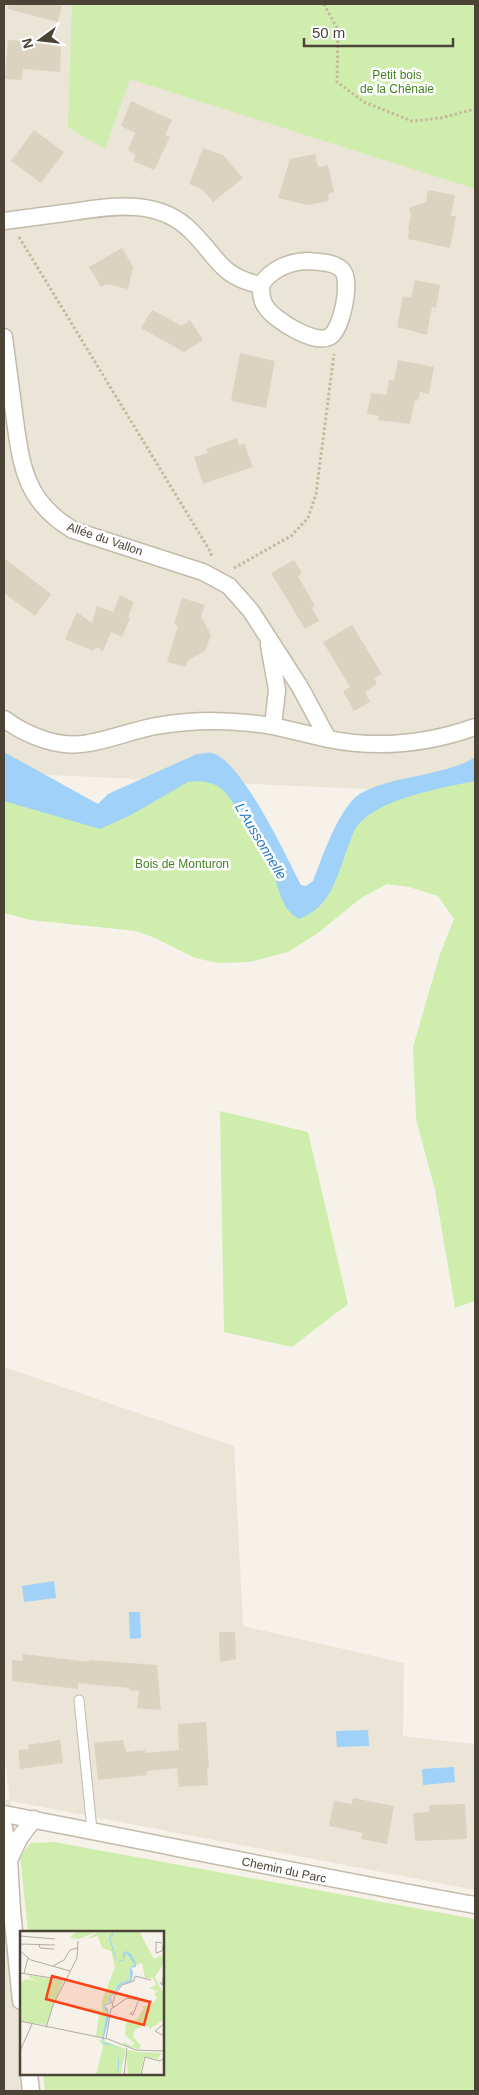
<svg xmlns="http://www.w3.org/2000/svg" width="479" height="2095" viewBox="0 0 479 2095" font-family="Helvetica,sans-serif">
  <rect width="100%" height="100%" fill="#f6f2e9"/>
  <path fill="#eae5d7" d="M 4,4 L 475,4 L 475,773 L 368,789 L 26,774 L 4,762 Z
    M 4,1367 L 234,1446 L 243,1626 L 404,1663 L 403,1736 L 474,1744 L 475,1890 L 11,1801 L 24,1932 L 21,1932 L 21,2074 L 39,2074 L 40,2091 L 4,2091 L 4,1799 L 10,1800 L 4,1753 Z"/>
  <path fill="#cfeeae" d="M 72,4 L 475,4 L 475,189 L 130,79 L 105,149 L 68,127 Z
    M 212,759 L 301,908 L 361,798 L 475,771 L 475,1301 L 455,1308 L 435,1190 L 416,1119 L 413,1047 L 440,954 L 454,919 L 438,896 L 409,887 L 387,884 L 361,898 L 318,933 L 288,952 L 250,962 L 218,963 L 195,958 L 155,938 L 136,931 L 30,920 L 4,913 L 4,781 L 109,811 Z
    M 220,1111 L 308,1132 L 348,1304 L 292,1347 L 224,1332 Z
    M 54,1842 L 475,1919 L 475,2091 L 45,2091 L 43,2074 L 162,2074 L 162,1932 L 28,1932 L 20,1856 L 31,1843 Z"/>
  <path fill="#a0d1f8" d="M 4,752 L 98,804 L 108,794 L 197,754 C 201,754 208,752 212,753 C 242,761 286,856 301,885 L 306,886 L 313,881 C 322,858 340,803 363,792 C 379,784 400,779 418,776 C 438,771 458,768 475,757 L 475,781 C 442,788 380,798 358,825 C 354,829 352,837 350,842 C 337,873 334,906 299,919 C 279,908 279,885 271,866 C 262,848 237,806 224,791 C 214,781 200,780 188,782 L 131,815 L 100,829 L 4,801 Z
    M 54,1581 L 56,1598 L 24,1602 L 22,1586 Z
    M 129,1612 L 140,1612 L 141,1638 L 130,1639 Z
    M 368,1730 L 369,1746 L 337,1747 L 336,1731 Z
    M 454,1767 L 455,1782 L 423,1785 L 422,1769 Z"/>
  <path fill="#dcd2c0" d="M 9,4 L 52,4 L 62,6 L 58,22 L 8,9 Z
    M 8,40 L 53,43 L 52,46 L 61,47 L 60,72 L 23,69 L 22,80 L 5,79 Z
    M 131,101 L 172,120 L 165,135 L 170,137 L 154,170 L 133,161 L 136,155 L 128,150 L 135,133 L 121,126 Z
    M 34,130 L 64,152 L 41,183 L 11,161 Z
    M 203,148 L 223,155 L 243,178 L 213,202 L 202,189 L 189,184 Z
    M 315,154 L 318,167 L 328,165 L 334,192 L 328,194 L 329,201 L 307,205 L 278,198 L 290,159 Z
    M 428,190 L 455,195 L 451,216 L 456,216 L 450,248 L 408,239 L 409,230 L 408,230 L 411,215 L 409,208 L 426,202 Z
    M 122,248 L 133,267 L 128,289 L 106,284 L 101,287 L 89,267 Z
    M 415,280 L 440,285 L 436,308 L 432,307 L 427,335 L 397,327 L 403,296 L 411,298 Z
    M 152,310 L 182,326 L 190,320 L 203,340 L 184,352 L 141,328 Z
    M 240,353 L 275,361 L 266,408 L 231,401 Z
    M 398,360 L 434,367 L 429,394 L 420,392 L 418,401 L 415,400 L 410,424 L 378,420 L 379,416 L 367,414 L 371,393 L 386,395 L 389,380 L 394,381 Z
    M 237,438 L 239,446 L 244,443 L 253,467 L 203,484 L 194,457 L 208,453 L 206,449 Z
    M 4,558 L 51,594 L 35,616 L 4,593 Z
    M 294,560 L 302,573 L 298,576 L 315,606 L 312,608 L 319,621 L 305,629 L 271,573 Z
    M 120,595 L 134,602 L 128,617 L 130,618 L 122,637 L 111,632 L 102,653 L 101,649 L 96,647 L 93,651 L 65,639 L 77,612 L 92,623 L 97,606 L 113,612 Z
    M 182,598 L 205,605 L 201,616 L 211,635 L 205,651 L 188,660 L 185,667 L 167,662 L 178,626 L 174,624 Z
    M 352,625 L 382,674 L 374,678 L 377,684 L 365,692 L 370,702 L 354,711 L 343,691 L 350,687 L 323,642 Z
    M 219,1632 L 235,1632 L 236,1659 L 220,1662 Z
    M 23,1654 L 89,1662 L 89,1660 L 157,1665 L 161,1710 L 137,1708 L 139,1691 L 129,1690 L 129,1688 L 78,1683 L 78,1689 L 12,1681 L 12,1660 L 22,1661 Z
    M 206,1722 L 209,1769 L 207,1769 L 208,1785 L 179,1787 L 177,1768 L 147,1771 L 147,1775 L 98,1780 L 94,1743 L 123,1740 L 126,1752 L 145,1750 L 145,1753 L 179,1750 L 178,1724 Z
    M 60,1740 L 63,1763 L 20,1769 L 18,1750 L 29,1749 L 28,1745 Z
    M 353,1798 L 394,1806 L 387,1844 L 361,1839 L 363,1833 L 329,1826 L 334,1801 L 352,1804 Z
    M 465,1804 L 467,1839 L 415,1841 L 413,1813 L 429,1812 L 429,1805 Z"/>
  <g fill="none" stroke-linecap="round" stroke-linejoin="round">
    <defs>
      <path id="lane" d="M 79,1700 L 92,1830"/>
      <path id="street" d="M 4,221 C 26,218 49,215 72,212 C 112,206 159,198 191,231 C 218,257 220,277 261,285
        M 309,261 C 319,262 335,262 342,270 C 352,280 342,331 329,337 C 315,345 274,320 266,307 C 261,301 261,293 261,285 C 271,269 290,261 309,261 Z
        M 4,337 C 7,362 11,388 14,413 C 21,464 24,501 73,530 L 203,572 L 229,586 L 251,611 L 300,687 L 328,739 C 378,749 427,744 475,727
        M 4,719 C 27,736 60,749 89,743 C 112,739 134,730 156,726 C 198,719 232,720 273,726 L 277,690 L 269,645
        M 273,726 L 328,739
        M 4,1814 C 161,1844 318,1877 475,1905
        M 4,1828 L 9,1860 L 12,1911 L 21,2001
        M 9,1860 L 20,1837 L 34,1819
        M 29,2074 L 31,2091"/>
    </defs>
    <use href="#lane" stroke="#c3bbaa" stroke-width="11"/>
    <use href="#street" stroke="#c3bbaa" stroke-width="19"/>
    <path stroke="#c6b89a" stroke-width="3" stroke-dasharray="2.5 2.5" stroke-linecap="butt" d="M 324,4 L 338,30 L 337,82 L 364,102 L 412,121 L 441,118 L 475,109
      M 19,237 L 210,551 L 212,557
      M 234,568 L 291,536 L 308,518 L 316,494 L 334,354"/>
    <use href="#lane" stroke="#fff" stroke-width="9"/>
    <use href="#street" stroke="#fff" stroke-width="16"/>
  </g>
  <g text-anchor="middle" dominant-baseline="central" stroke-width="5" stroke-linejoin="round" paint-order="stroke">
    <g font-size="12" fill="#448323" stroke="#fff">
      <text x="397" y="75">Petit bois<tspan x="397" dy="14">de la Chênaie</tspan></text>
      <text x="182" y="864">Bois de Monturon</text>
    </g>
    <g font-size="12" fill="#4b4336" stroke="#fff">
      <text transform="translate(105 539) rotate(19)">Allée du Vallon</text>
      <text transform="translate(284 1870) rotate(12)">Chemin du Parc</text>
    </g>
    <g font-size="14" font-style="italic" fill="#237ac3" stroke="#fff">
      <text transform="translate(261 841) rotate(59)">L'Aussonnelle</text>
    </g>
  </g>
  <g transform="translate(20 1931)">
    <rect width="144" height="144" fill="#f6f2e9"/>
    <path d="M 56,0 L 78,0 L 59,8 L 50,7 ZM 80,0 L 119,0 L 134,28 L 144,23 L 144,32 L 135,46 L 143,62 L 143,89 L 130,98 L 126,93 L 115,99 L 113,105 L 121,115 L 119,118 L 103,114 L 104,111 L 112,115 L 114,112 L 105,104 L 106,92 L 115,91 L 124,77 L 121,75 L 130,75 L 137,67 L 134,62 L 139,61 L 129,57 L 136,54 L 133,47 L 125,47 L 122,32 L 110,37 L 111,49 L 102,52 L 90,67 L 92,72 L 84,75 L 88,78 L 88,89 L 82,106 L 76,105 L 79,83 L 63,79 L 72,77 L 82,81 L 82,70 L 95,36 L 91,20 L 82,17 L 78,5 L 66,8 ZM 9,44 L 43,50 L 26,94 L 0,90 L 0,53 L 5,48 L 19,50 L 9,47 ZM 78,108 L 106,118 L 100,144 L 76,144 L 83,115 ZM 109,119 L 119,121 L 142,122 L 138,128 L 124,126 L 120,144 L 108,144 L 106,123 Z" fill="#cfeeae"/>
    <path d="M 94,0 L 93,4 L 90,7 L 97,29 L 103,29 L 103,22 L 106,20 L 111,23 L 116,33 L 116,36 L 111,37 L 113,41 L 112,50 L 102,53 L 91,66 L 92,72 L 84,75 L 88,78 L 89,86 L 83,111 L 94,114 L 99,122 L 99,137 L 97,144 L 99,122 L 93,114 L 84,113 L 83,112 L 82,109 L 87,82 L 83,74 L 90,72 L 90,66 L 100,52 L 110,49 L 110,37 L 115,34 L 106,21 L 103,30 L 96,29 L 89,7 Z" fill="#a0d1f8"/>
    <path fill="none" stroke="#b2aca1" stroke-width="1" d="M 0,5 L 35,8M 142,12 L 136,11 L 136,22 L 142,20 L 144,10M 0,13 L 35,14M 19,13 L 20,17 L 34,18M 0,20 L 11,29 L 50,40M 33,35 L 44,29 L 50,19 L 57,17M 0,42 L 45,49M 4,42 L 8,27M 140,51 L 142,54 L 144,41M 95,76 L 92,75 L 95,64 L 102,54 L 114,50 L 115,45 L 131,49M 113,80 L 110,83 L 113,84 L 119,68M 0,90 L 88,108 L 116,119 L 144,120M 144,93 L 135,100 L 144,105M 26,97 L 33,74 L 57,27 L 58,10M 86,108 L 91,78 L 107,67 L 132,71M 0,120 L 12,93M 104,144 L 107,117M 121,144 L 125,126 L 140,130 L 144,127"/>
    <path fill="#ff4217" fill-opacity="0.15" stroke="#ff4217" stroke-width="2.5" d="M 32,45 L 130,71 L 124,94 L 26,68 Z"/>
    <rect width="144" height="144" fill="none" stroke="#4b4336" stroke-width="2.5"/>
  </g>
  <rect width="479" height="2095" fill="none" stroke="#4b4336" stroke-width="10"/>
  <g transform="translate(40 40) rotate(255)" stroke="#ffffff" stroke-width="4" paint-order="stroke">
  <path d="M0-4L9 19L0 12L-9 19Z" fill="#4b4336"/>
  <text y="-8" font-size="14" font-weight="bold" text-anchor="middle" fill="#4b4336">N</text>
  </g>
  <path d="M304 38v8h149v-8" fill="none" stroke="#4b4336" stroke-width="2.5"/>
  <text x="312" y="38" font-size="15" fill="#4b4336" stroke="#ffffff" stroke-width="4" paint-order="stroke">50 m</text>
</svg>
